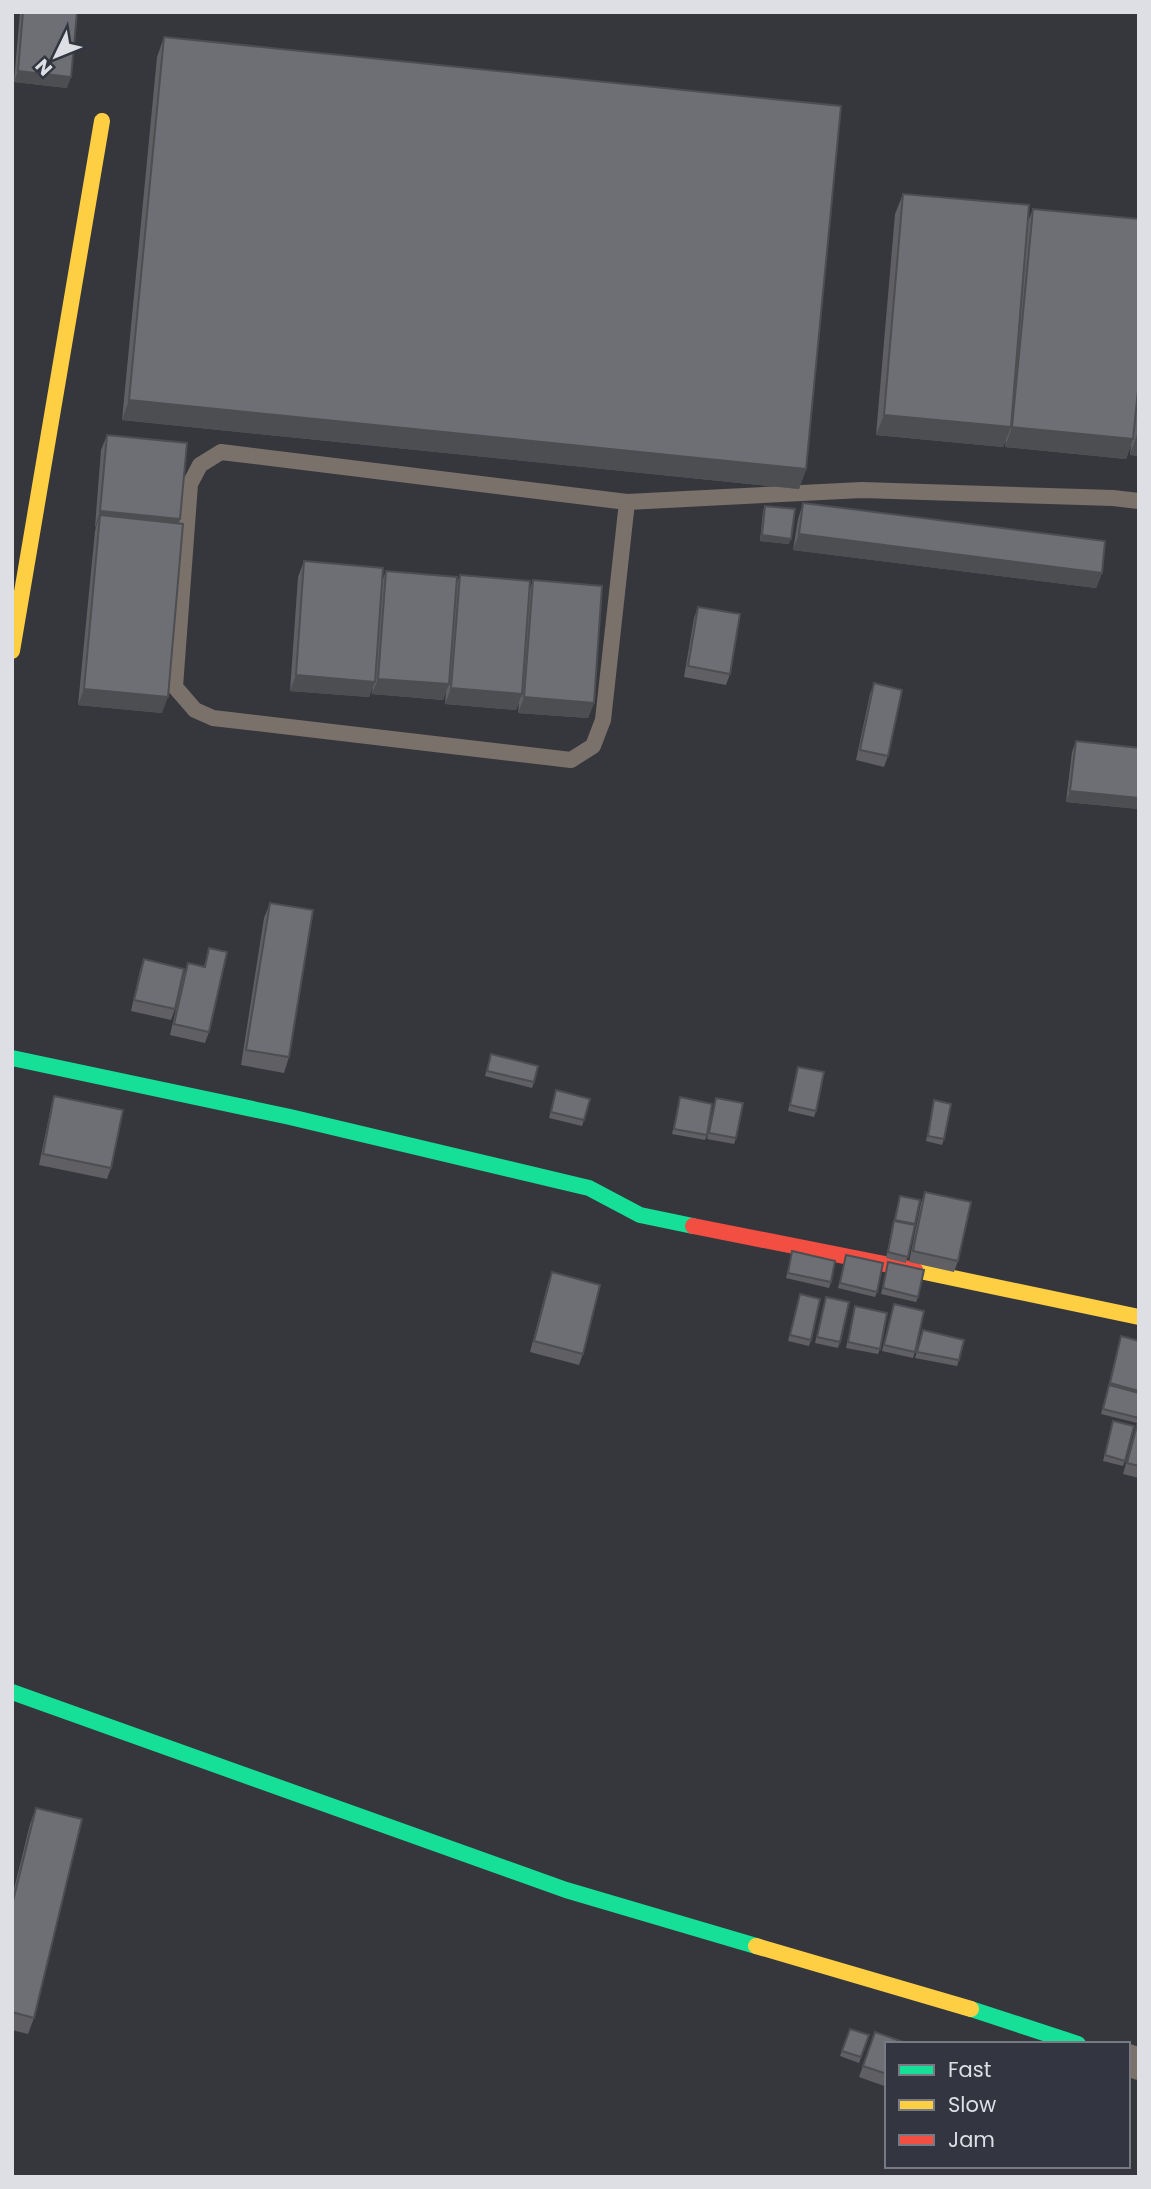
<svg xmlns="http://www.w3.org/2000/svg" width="1151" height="2189" viewBox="0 0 1151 2189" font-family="Poppins,sans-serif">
  <rect width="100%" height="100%" fill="#36373d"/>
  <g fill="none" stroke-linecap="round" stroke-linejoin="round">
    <path stroke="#7a726a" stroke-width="16" d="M 627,502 L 603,720 L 593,746 L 571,760 L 213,718 L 195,710 L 175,687 L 190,484 L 200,465 L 221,452 L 627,502 L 862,490 L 1113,498 L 1139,501"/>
    <path stroke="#7a726a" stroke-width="32" d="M 1128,2060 L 1139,2064"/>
    <path stroke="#16e098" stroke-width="16" d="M 12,1058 L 290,1117 L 589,1188 L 640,1215 L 693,1226
      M 12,1692 L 566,1890 L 756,1946
      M 971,2009 L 1078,2044"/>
    <path stroke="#ffcf43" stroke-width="16" d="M 12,651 L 102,121
      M 915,1270 L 1139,1317
      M 756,1946 L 971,2009"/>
    <path stroke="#f24e42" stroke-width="16" d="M 693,1226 L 915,1270"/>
  </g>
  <path fill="#5f5f64" d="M 20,12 L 77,12 L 67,88 L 14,82 Z
    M 164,37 L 806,469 L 799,489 L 122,420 L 157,57 Z
    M 903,194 L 1028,221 L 1033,209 L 1139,219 L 1139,456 L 1130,455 L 1131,445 L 1126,459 L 1005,447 L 1006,440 L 1003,447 L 876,435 L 895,214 Z
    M 107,435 L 179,523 L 162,713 L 78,705 L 95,531 L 96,527 L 95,527 L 101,450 Z
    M 803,503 L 1102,573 L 1096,588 L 793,550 L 798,519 Z
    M 765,506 L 789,544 L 760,541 L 763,511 Z
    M 304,561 L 382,581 L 386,571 L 456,585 L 460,575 L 530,589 L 533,580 L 594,703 L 588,718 L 518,713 L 519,702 L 516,710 L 445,704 L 446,691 L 443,700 L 372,694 L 373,687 L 369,697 L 290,691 L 298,577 Z
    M 698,607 L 730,674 L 726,685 L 684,677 L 694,618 Z
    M 874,683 L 888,756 L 884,767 L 856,760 L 870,694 Z
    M 1076,741 L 1139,748 L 1139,809 L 1066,802 L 1072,752 Z
    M 270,903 L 289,1057 L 284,1073 L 241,1065 L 264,918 Z
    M 209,948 L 209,1032 L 205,1043 L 170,1035 L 184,974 L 188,963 L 204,966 Z
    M 144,959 L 175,1009 L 171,1020 L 131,1011 L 140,970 Z
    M 491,1054 L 534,1082 L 532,1088 L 485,1076 Z
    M 798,1067 L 816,1111 L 814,1117 L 788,1111 Z
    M 556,1090 L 584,1120 L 582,1126 L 549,1118 Z
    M 54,1096 L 111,1168 L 107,1179 L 39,1165 L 51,1107 Z
    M 680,1097 L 707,1135 L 705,1140 L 672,1134 Z
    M 716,1098 L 736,1138 L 734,1144 L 707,1139 Z
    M 934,1100 L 944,1139 L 942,1145 L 926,1141 Z
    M 925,1192 L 958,1261 L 954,1272 L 909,1262 L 921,1203 Z
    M 900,1196 L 920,1200 L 906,1263 L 886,1258 L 892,1227 Z
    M 792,1251 L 831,1282 L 829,1288 L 786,1278 Z
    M 846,1255 L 877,1292 L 875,1297 L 838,1288 Z
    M 888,1262 L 918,1297 L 916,1302 L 881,1294 Z
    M 552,1272 L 583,1354 L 579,1365 L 530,1352 L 548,1283 Z
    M 800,1294 L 811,1340 L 809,1346 L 788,1341 Z
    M 826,1297 L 840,1342 L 838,1348 L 815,1343 Z
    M 894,1304 L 915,1352 L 913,1358 L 882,1351 Z
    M 855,1306 L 880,1349 L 878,1354 L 846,1348 Z
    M 923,1330 L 959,1360 L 957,1366 L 915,1358 Z
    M 1121,1336 L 1139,1391 L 1139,1478 L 1123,1474 L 1137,1423 L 1101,1414 Z
    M 1113,1421 L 1125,1461 L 1123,1466 L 1103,1461 Z
    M 36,1808 L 34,2018 L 28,2034 L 12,2030 L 12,1897 L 30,1824 Z
    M 850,2029 L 869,2035 L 859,2063 L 840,2056 Z
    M 875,2032 L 887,2044 L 887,2087 L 859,2077 Z"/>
  <path fill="#4d4e51" d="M 18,71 L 71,77 L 67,88 L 14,82 Z
    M 129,400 L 806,469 L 799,489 L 122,420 Z
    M 884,415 L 1011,427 L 1003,447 L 876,435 Z
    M 1012,427 L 1133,439 L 1126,459 L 1005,447 Z
    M 1137,435 L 1139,435 L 1139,456 L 1130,455 Z
    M 100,511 L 180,519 L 175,535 L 100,515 L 96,527 L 95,527 Z
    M 799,534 L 1102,573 L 1096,588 L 793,550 Z
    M 762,535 L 791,539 L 789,544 L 760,541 Z
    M 296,675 L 375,682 L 369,697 L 290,691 Z
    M 378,679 L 449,684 L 443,700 L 372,694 Z
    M 451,688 L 522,694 L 516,710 L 445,704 Z
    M 84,689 L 168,697 L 162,713 L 78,705 Z
    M 524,697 L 594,703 L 588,718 L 518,713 Z
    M 1070,791 L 1139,798 L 1139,809 L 1066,802 Z"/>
  <path fill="#6e6f74" stroke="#4d4e51" stroke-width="2" d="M 23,12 L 77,12 L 71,77 L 18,71 Z
    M 164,37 L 841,106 L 806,469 L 129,400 Z
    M 903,194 L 1029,205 L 1011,427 L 884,415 Z
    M 1033,209 L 1139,219 L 1139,380 L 1133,439 L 1012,427 Z
    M 107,435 L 187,443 L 180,519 L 100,511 Z
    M 803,503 L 1105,541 L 1102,573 L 799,534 Z
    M 765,506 L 795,509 L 791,539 L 762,535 Z
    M 100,515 L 183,524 L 168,697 L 84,689 Z
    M 304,561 L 383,568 L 375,682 L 296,675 Z
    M 386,571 L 457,577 L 449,684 L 378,679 Z
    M 460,575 L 530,581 L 522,694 L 451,688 Z
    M 533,580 L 602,586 L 594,703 L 524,697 Z
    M 698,607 L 740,614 L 730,674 L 688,666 Z
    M 874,683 L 902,690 L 888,756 L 860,750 Z
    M 1076,741 L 1139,748 L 1139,798 L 1070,791 Z
    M 270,903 L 313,910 L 289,1057 L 246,1050 Z
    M 209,948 L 227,952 L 209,1032 L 174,1024 L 188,963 L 205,967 Z
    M 144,959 L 184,969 L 175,1009 L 134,1000 Z
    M 491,1054 L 538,1066 L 534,1082 L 487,1071 Z
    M 798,1067 L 824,1072 L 816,1111 L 790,1105 Z
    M 556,1090 L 590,1099 L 584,1120 L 551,1112 Z
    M 54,1096 L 123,1110 L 111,1168 L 43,1154 Z
    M 680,1097 L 712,1104 L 707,1135 L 674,1129 Z
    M 716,1098 L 743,1103 L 736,1138 L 709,1133 Z
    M 934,1100 L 951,1104 L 944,1139 L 928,1136 Z
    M 925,1192 L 971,1202 L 958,1261 L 913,1251 Z
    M 900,1196 L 920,1200 L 915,1224 L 895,1220 Z
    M 894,1221 L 915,1225 L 908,1257 L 888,1252 Z
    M 792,1251 L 835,1261 L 831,1282 L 788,1273 Z
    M 846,1255 L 883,1263 L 877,1292 L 840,1283 Z
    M 888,1262 L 924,1270 L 918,1297 L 883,1288 Z
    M 552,1272 L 600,1285 L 583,1354 L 534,1341 Z
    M 800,1294 L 820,1299 L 811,1340 L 790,1335 Z
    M 826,1297 L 849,1302 L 840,1342 L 817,1337 Z
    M 894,1304 L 924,1311 L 915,1352 L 884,1345 Z
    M 855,1306 L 887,1313 L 880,1349 L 848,1342 Z
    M 923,1330 L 964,1340 L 959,1360 L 917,1352 Z
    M 1121,1336 L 1139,1341 L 1139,1391 L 1110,1383 Z
    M 1109,1385 L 1139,1393 L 1139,1418 L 1103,1409 Z
    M 1139,1418 L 1139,1466 L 1127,1463 Z
    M 1113,1421 L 1134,1426 L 1125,1461 L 1105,1455 Z
    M 36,1808 L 82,1819 L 34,2018 L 12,2012 L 12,1905 Z
    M 850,2029 L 869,2035 L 861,2057 L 842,2051 Z
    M 875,2032 L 909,2044 L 887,2044 L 887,2074 L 863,2066 Z"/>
  <rect width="1151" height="2189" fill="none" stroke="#dddfe5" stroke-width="28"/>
  <rect x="885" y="2042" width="245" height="126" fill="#333640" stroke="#777a82" stroke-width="2"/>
  <rect x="899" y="2065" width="35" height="10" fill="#16e098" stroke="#777a82" stroke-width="2"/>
  <text x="948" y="2077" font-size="21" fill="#dddfe5">Fast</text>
  <rect x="899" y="2100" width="35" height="10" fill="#ffcf43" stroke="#777a82" stroke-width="2"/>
  <text x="948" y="2112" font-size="21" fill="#dddfe5">Slow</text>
  <rect x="899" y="2135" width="35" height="10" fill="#f24e42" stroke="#777a82" stroke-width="2"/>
  <text x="948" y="2147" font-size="21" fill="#dddfe5">Jam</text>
  <g transform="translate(56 56) rotate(227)" stroke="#333640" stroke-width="5" paint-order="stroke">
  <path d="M0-5L12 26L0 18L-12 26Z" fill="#dddfe5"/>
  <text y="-10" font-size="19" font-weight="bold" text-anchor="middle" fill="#dddfe5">N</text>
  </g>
</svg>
